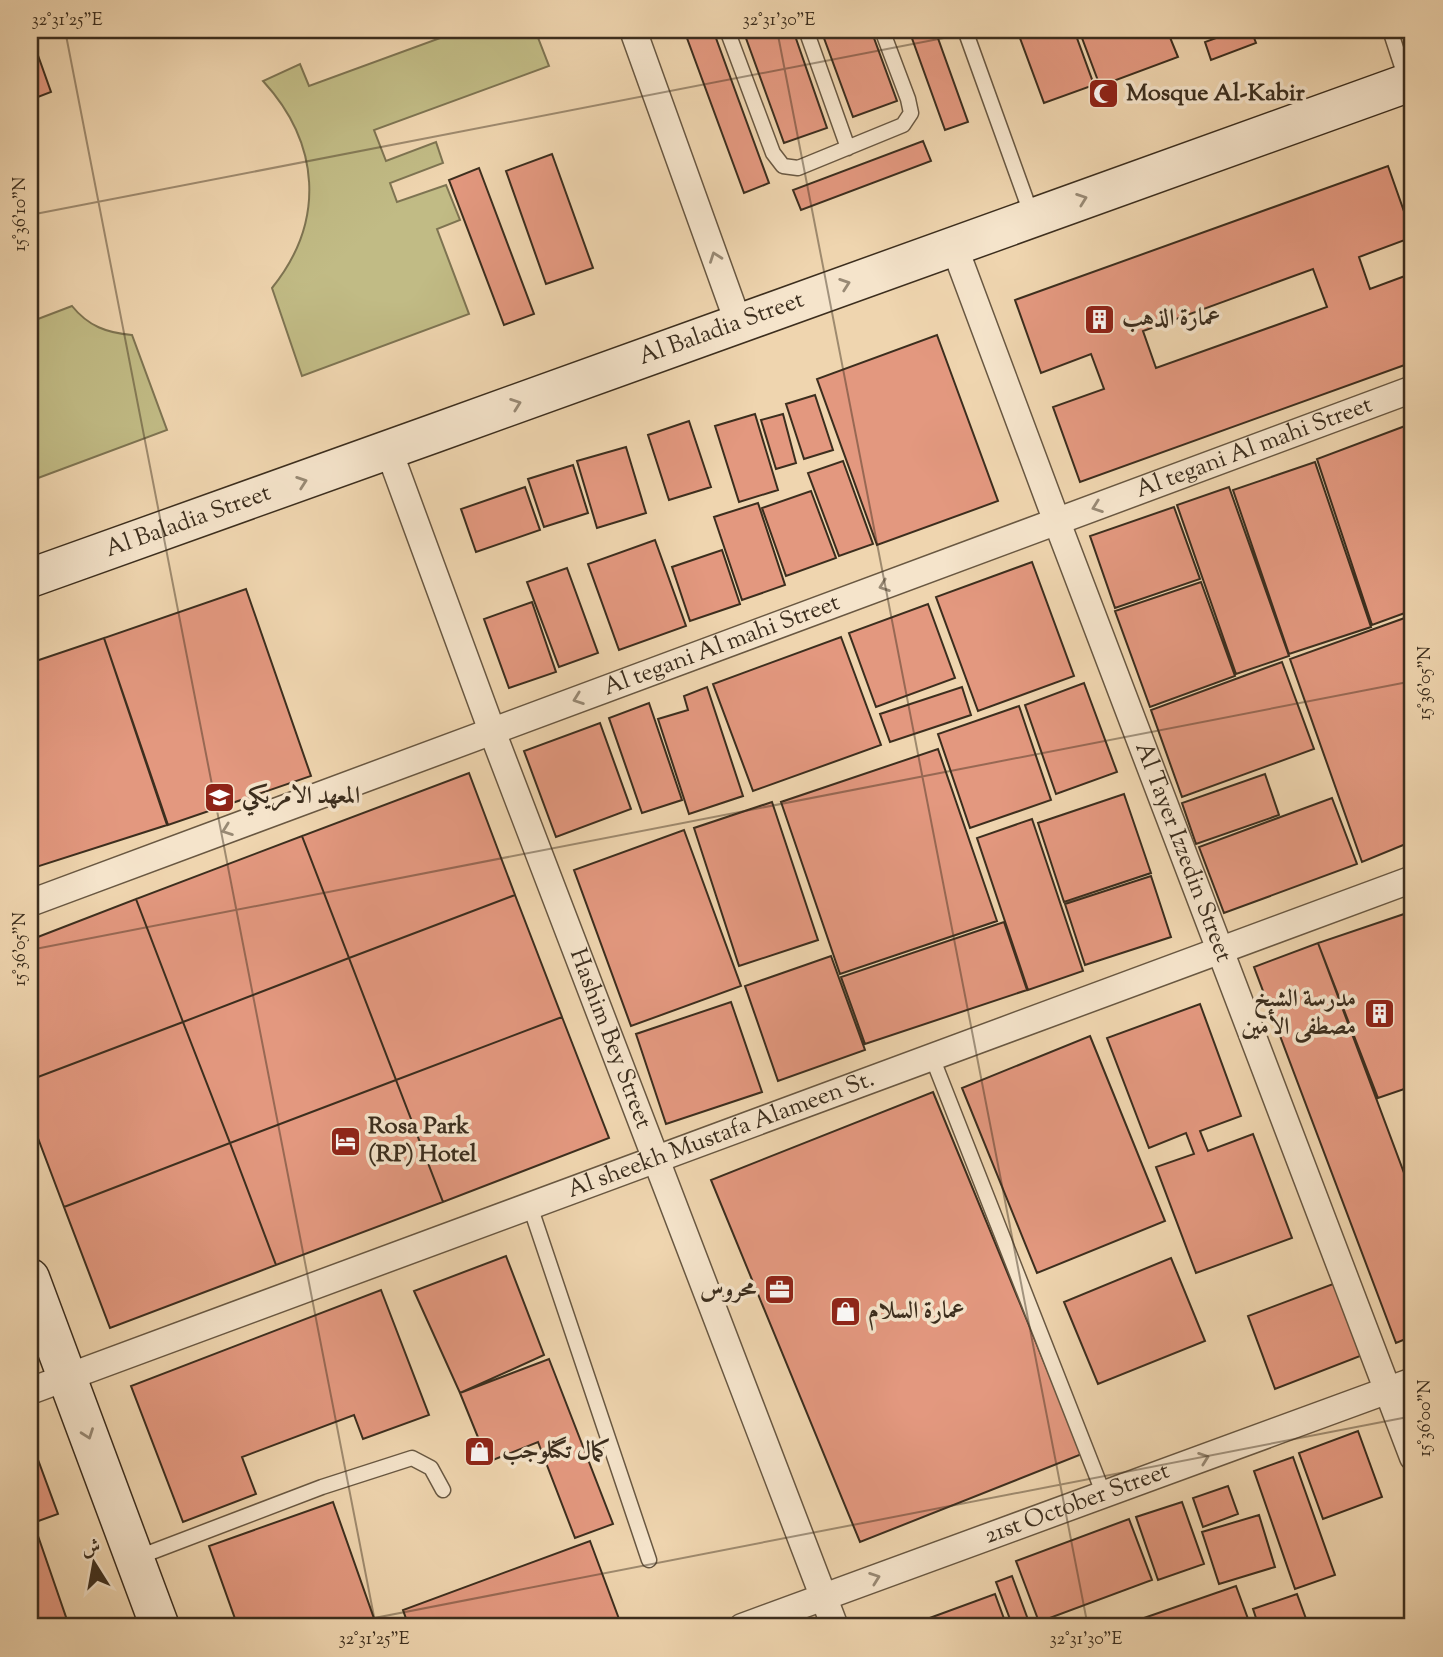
<svg xmlns="http://www.w3.org/2000/svg" width="1443" height="1657" viewBox="0 0 1443 1657" font-family="'Sorts Mill Goudy',Amiri,serif">
  <rect width="100%" height="100%" fill="#efd5af"/>
  <filter id="stains"><feTurbulence type="fractalNoise" baseFrequency=".00286" numOctaves="4"/><feColorMatrix values="0 0 0 0 .2 0 0 0 0 .09 0 0 0 0 .02 0 0 0 .5 -.17"/></filter>
  <radialGradient id="worn" r=".72"><stop offset=".6" stop-color="#630" stop-opacity="0"/><stop offset="1" stop-color="#630" stop-opacity=".3"/></radialGradient>
  <path fill="#c1bb85" stroke="#7e7452" stroke-width="2" d="M 462,30 L 490,30 L 492,36 L 510,30 L 535,30 L 549,66 L 374,130 L 386,161 L 436,142 L 443,163 L 390,183 L 397,202 L 446,185 L 460,220 L 437,229 L 469,314 L 302,376 L 272,288 C 326,221 320,143 263,81 L 300,64 L 309,86 Z
    M 72,306 C 88,326 107,333 132,335 L 167,430 L 30,481 L 30,322 Z"/>
  <path fill="#e3987f" stroke="#3c2e1e" stroke-width="2" fill-rule="evenodd" d="M 684,30 L 713,30 L 769,183 L 744,193 Z
    M 743,30 L 793,30 L 827,128 L 784,143 Z
    M 821,30 L 871,30 L 897,101 L 853,117 Z
    M 909,30 L 935,30 L 968,122 L 945,130 Z
    M 1017,30 L 1074,30 L 1094,85 L 1044,103 Z
    M 1079,30 L 1167,30 L 1178,57 L 1100,86 Z
    M 1238,30 L 1251,30 L 1256,43 L 1211,60 L 1205,42 Z
    M 30,45 L 35,47 L 51,92 L 30,100 Z
    M 923,141 L 931,161 L 801,210 L 793,190 Z
    M 552,154 L 593,268 L 546,284 L 506,171 Z
    M 1388,166 L 1413,237 L 1359,257 L 1370,289 L 1413,273 L 1413,362 L 1080,482 L 1053,407 L 1104,389 L 1091,354 L 1041,373 L 1015,300 ZM 1313,269 L 1327,307 L 1156,368 L 1143,331 Z
    M 479,168 L 534,314 L 504,325 L 449,180 Z
    M 937,335 L 998,501 L 877,545 L 817,379 Z
    M 815,395 L 833,450 L 804,459 L 786,404 Z
    M 755,414 L 778,490 L 739,502 L 715,426 Z
    M 783,414 L 796,463 L 776,469 L 761,420 Z
    M 689,421 L 711,487 L 669,500 L 648,435 Z
    M 1413,423 L 1413,610 L 1372,625 L 1317,459 Z
    M 626,447 L 646,513 L 597,528 L 577,461 Z
    M 843,461 L 873,544 L 839,556 L 808,473 Z
    M 1315,462 L 1371,627 L 1289,654 L 1233,490 Z
    M 573,465 L 588,513 L 544,527 L 528,479 Z
    M 525,487 L 540,530 L 476,552 L 461,509 Z
    M 1229,487 L 1289,656 L 1236,674 L 1177,505 Z
    M 811,491 L 836,558 L 786,576 L 762,508 Z
    M 758,503 L 785,585 L 742,600 L 714,517 Z
    M 1174,507 L 1200,579 L 1115,608 L 1090,536 Z
    M 655,540 L 686,626 L 619,650 L 588,564 Z
    M 722,550 L 740,604 L 690,621 L 672,567 Z
    M 1032,562 L 1074,676 L 978,711 L 936,597 Z
    M 567,568 L 598,653 L 559,667 L 527,582 Z
    M 1201,582 L 1235,676 L 1150,707 L 1115,611 Z
    M 246,589 L 311,776 L 168,825 L 104,638 Z
    M 532,602 L 556,672 L 509,688 L 484,619 Z
    M 928,604 L 955,678 L 876,707 L 849,633 Z
    M 1413,615 L 1413,686 L 1410,699 L 1407,746 L 1413,783 L 1413,841 L 1362,862 L 1290,659 Z
    M 841,637 L 881,745 L 753,791 L 713,684 Z
    M 104,638 L 167,825 L 30,869 L 30,663 Z
    M 1282,662 L 1314,749 L 1182,797 L 1151,710 Z
    M 1084,683 L 1117,772 L 1056,794 L 1025,705 Z
    M 707,687 L 743,796 L 689,814 L 658,719 L 688,710 L 684,696 Z
    M 962,687 L 971,715 L 890,742 L 880,714 Z
    M 649,703 L 682,800 L 642,813 L 609,718 Z
    M 1019,706 L 1051,800 L 970,828 L 938,734 Z
    M 600,723 L 631,809 L 556,837 L 524,751 Z
    M 938,749 L 997,921 L 840,974 L 781,802 Z
    M 469,773 L 515,895 L 349,958 L 302,836 Z
    M 1265,774 L 1279,815 L 1196,844 L 1182,803 Z
    M 1124,794 L 1151,873 L 1064,902 L 1038,823 Z
    M 1332,798 L 1357,864 L 1224,913 L 1199,847 Z
    M 772,802 L 818,940 L 739,966 L 694,828 Z
    M 1032,819 L 1083,971 L 1028,990 L 977,838 Z
    M 684,830 L 741,986 L 631,1026 L 574,870 Z
    M 302,836 L 349,958 L 183,1022 L 136,899 Z
    M 1151,876 L 1171,937 L 1085,965 L 1065,904 Z
    M 515,895 L 562,1017 L 396,1080 L 349,958 Z
    M 136,899 L 183,1022 L 30,1080 L 30,940 Z
    M 1413,911 L 1413,1086 L 1378,1098 L 1318,943 Z
    M 1004,922 L 1027,990 L 865,1044 L 841,977 Z
    M 1318,943 L 1413,1197 L 1413,1336 L 1396,1343 L 1254,967 Z
    M 831,956 L 865,1050 L 778,1081 L 745,986 Z
    M 349,958 L 396,1080 L 230,1143 L 183,1022 Z
    M 731,1002 L 762,1092 L 666,1124 L 636,1034 Z
    M 1200,1004 L 1241,1116 L 1200,1131 L 1208,1151 L 1253,1134 L 1292,1238 L 1196,1273 L 1156,1167 L 1194,1154 L 1186,1133 L 1149,1148 L 1107,1038 Z
    M 562,1017 L 609,1138 L 443,1202 L 396,1080 Z
    M 183,1022 L 230,1143 L 64,1207 L 30,1117 L 30,1080 Z
    M 1090,1036 L 1165,1221 L 1037,1273 L 962,1088 Z
    M 396,1080 L 443,1202 L 276,1265 L 230,1143 Z
    M 933,1092 L 1082,1454 L 860,1542 L 711,1180 Z
    M 230,1143 L 276,1265 L 110,1328 L 64,1207 Z
    M 506,1256 L 544,1355 L 460,1393 L 414,1291 Z
    M 1171,1258 L 1205,1341 L 1098,1384 L 1064,1302 Z
    M 1341,1281 L 1368,1353 L 1275,1389 L 1248,1316 Z
    M 381,1290 L 429,1415 L 363,1439 L 354,1415 L 242,1457 L 256,1494 L 183,1522 L 131,1386 Z
    M 549,1359 L 613,1524 L 575,1538 L 538,1442 L 488,1462 L 460,1393 Z
    M 1358,1431 L 1382,1497 L 1323,1519 L 1299,1453 Z
    M 30,1438 L 58,1514 L 30,1524 Z
    M 1293,1457 L 1335,1575 L 1295,1589 L 1254,1471 Z
    M 1228,1486 L 1238,1514 L 1203,1527 L 1193,1498 Z
    M 333,1502 L 377,1627 L 238,1627 L 209,1546 Z
    M 1182,1502 L 1204,1564 L 1158,1580 L 1136,1517 Z
    M 1259,1515 L 1275,1567 L 1219,1584 L 1202,1532 Z
    M 1129,1519 L 1152,1580 L 1039,1622 L 1016,1561 Z
    M 37,1533 L 67,1620 L 47,1627 L 30,1627 L 30,1535 Z
    M 590,1541 L 622,1627 L 409,1627 L 403,1610 Z
    M 1012,1576 L 1030,1625 L 1023,1627 L 1013,1627 L 996,1582 Z
    M 1236,1586 L 1251,1627 L 1118,1627 Z
    M 995,1594 L 1007,1627 L 905,1627 Z
    M 1297,1594 L 1309,1627 L 1259,1627 L 1253,1609 Z"/>
  <g fill="none" stroke-linecap="round" stroke-linejoin="round">
    <defs>
      <path id="lane" d="M 727,30 L 773,153 L 783,166 L 798,168 L 903,125 L 911,113 L 908,99 L 882,30
        M 806,30 L 848,148
        M 965,30 L 1032,216
        M 1390,30 L 1407,82
        M 932,1057 L 1104,1495
        M 530,1206 L 649,1560
        M 136,1558 L 322,1487 L 412,1458 L 431,1468 L 443,1490"/>
      <g id="street">
        <path d="M 633,30 L 738,322"/>
        <path id="s1" d="M 954,246 L 1057,522 L 1413,1457"/>
        <path id="s2" d="M 389,451 L 492,731 L 835,1627"/>
        <path id="s3" d="M 30,903 L 1413,389"/>
        <path id="s4" d="M 30,1391 L 1413,879"/>
        <path id="s5" d="M 742,1627 L 1413,1381"/>
      </g>
      <g id="secondary">
        <path id="s6" d="M 30,578 C 492,415 951,243 1413,81"/>
        <path d="M 30,1278 L 160,1627"/>
      </g>
    </defs>
    <use href="#lane" stroke="#695842" stroke-width="17"/>
    <use href="#street" stroke="#695842" stroke-width="29"/>
    <use href="#secondary" stroke="#3c2e1e" stroke-width="41"/>
    <use href="#lane" stroke="#f5e4cb" stroke-width="14"/>
    <use href="#street" stroke="#f5e4cb" stroke-width="26"/>
    <use href="#secondary" stroke="#f5e4cb" stroke-width="38"/>
  </g>
  <defs><path id="oneway-chevron" d="M-2-3.5L2.5 0L-2 3.5" fill="none" stroke-width="1.6" stroke-linecap="round" stroke-linejoin="round" transform="scale(1.75)"/></defs>
  <g stroke="#988974">
    <use href="#oneway-chevron" transform="translate(1082 199) rotate(-20)"/>
    <use href="#oneway-chevron" transform="translate(715 257) rotate(-110)"/>
    <use href="#oneway-chevron" transform="translate(845 284) rotate(-19)"/>
    <use href="#oneway-chevron" transform="translate(516 404) rotate(-20)"/>
    <use href="#oneway-chevron" transform="translate(302 482) rotate(-19)"/>
    <use href="#oneway-chevron" transform="translate(1097 507) rotate(160)"/>
    <use href="#oneway-chevron" transform="translate(884 586) rotate(160)"/>
    <use href="#oneway-chevron" transform="translate(578 699) rotate(160)"/>
    <use href="#oneway-chevron" transform="translate(227 830) rotate(160)"/>
    <use href="#oneway-chevron" transform="translate(88 1434) rotate(70)"/>
    <use href="#oneway-chevron" transform="translate(1204 1458) rotate(-20)"/>
    <use href="#oneway-chevron" transform="translate(875 1578) rotate(-20)"/>
  </g>
  <path fill="none" stroke="#3c2e1e" stroke-width="2" stroke-opacity="0.45" d="M 65,30 L 376,1627M 777,30 L 1088,1627M 30,215 L 985,30M 30,950 L 1413,681M 328,1627 L 1413,1416"/>
  <defs>
    <symbol id="mosque-square" viewBox="-11 -11 22 22"><rect x="-9" y="-9" width="18" height="18" rx="4" fill="#8f2418" stroke="#f5e4cb"/><path d="M3.5-4.9A6 6 0 1 0 3.5 4.9A5 5 0 1 1 3.5-4.9Z" fill="#fff"/></symbol>
    <symbol id="building-square" viewBox="-11 -11 22 22"><rect x="-9" y="-9" width="18" height="18" rx="4" fill="#8f2418" stroke="#f5e4cb"/><path d="M-4-6H4V6H1V3H-1V6H-4ZM-2.5-4.3h1.7v1.8h-1.7ZM.8-4.3h1.7v1.8H.8ZM-2.5-1h1.7V.8h-1.7ZM.8-1h1.7V.8H.8Z" fill="#fff"/></symbol>
    <symbol id="school-square" viewBox="-11 -11 22 22"><rect x="-9" y="-9" width="18" height="18" rx="4" fill="#8f2418" stroke="#f5e4cb"/><path d="M0-5L7-2L0 1L-7-2ZM-4 1L0 2.5L4 1V4Q0 6-4 4Z" fill="#fff"/></symbol>
    <symbol id="hotel-square" viewBox="-11 -11 22 22"><rect x="-9" y="-9" width="18" height="18" rx="4" fill="#8f2418" stroke="#f5e4cb"/><path d="M-6-4.5h1.5V1H6V5H4.5V3h-9V5H-6ZM-4 0a1.8 1.8 0 1 1 3.6 0ZM.5 0V-2.5h3Q6-2.5 6 0Z" fill="#fff"/></symbol>
    <symbol id="office-square" viewBox="-11 -11 22 22"><rect x="-9" y="-9" width="18" height="18" rx="4" fill="#8f2418" stroke="#f5e4cb"/><path d="M-6-3h4V-5.5h4V-3h4V5H-6ZM-1-4.5V-3h2v-1.5ZM-6 0V1H6V0Z" fill="#fff"/></symbol>
    <symbol id="shop-square" viewBox="-11 -11 22 22"><rect x="-9" y="-9" width="18" height="18" rx="4" fill="#8f2418" stroke="#f5e4cb"/><path d="M-5-2.5h2.3a2.7 3.5 0 0 1 5.4 0H5L5.5 6h-11ZM-1.5-2.5h3a1.5 2.3 0 0 0-3 0Z" fill="#fff"/></symbol>
  </defs>
  <g fill-rule="evenodd">
    <use href="#mosque-square" x="1086" y="76" width="35" height="35"/>
    <use href="#building-square" x="1082" y="302" width="35" height="35"/>
    <use href="#school-square" x="202" y="780" width="35" height="35"/>
    <use href="#building-square" x="1362" y="996" width="35" height="35"/>
    <use href="#hotel-square" x="328" y="1124" width="35" height="35"/>
    <use href="#office-square" x="762" y="1272" width="35" height="35"/>
    <use href="#shop-square" x="828" y="1294" width="35" height="35"/>
    <use href="#shop-square" x="462" y="1434" width="35" height="35"/>
  </g>
  <g text-anchor="middle" dominant-baseline="central" stroke-width="7" stroke-linejoin="round" paint-order="stroke">
    <g font-size="24" font-weight="bold" fill="#3c2e1e" stroke="#f5e4cb" text-anchor="start">
      <text x="1126" y="94">Mosque Al-Kabir</text>
      <text x="1122" y="319">عمارة الذهب</text>
      <text x="242" y="797">المعهد الامريكي</text>
      <text x="1356" y="1000" text-anchor="end">مدرسة الشيخ<tspan x="1356" dy="28">مصطفى الأمين</tspan></text>
      <text x="368" y="1127">Rosa Park<tspan x="368" dy="28">(RP) Hotel</tspan></text>
      <text x="756" y="1290" text-anchor="end">محروس</text>
      <text x="868" y="1312">عمارة السلام</text>
      <text x="502" y="1452">كمال تگنلوجب</text>
    </g>
    <g font-size="24" fill="#3c2e1e" stroke="#f5e4cb">
      <text stroke="none"><textPath href="#s6" startOffset="735">Al Baladia Street</textPath></text>
      <text stroke="none"><textPath href="#s3" startOffset="1306">Al tegani Al mahi Street</textPath></text>
      <text stroke="none"><textPath href="#s6" startOffset="168">Al Baladia Street</textPath></text>
      <text stroke="none"><textPath href="#s3" startOffset="738">Al tegani Al mahi Street</textPath></text>
      <text stroke="none"><textPath href="#s1" startOffset="648">Al Tayer Izzedin Street</textPath></text>
      <text stroke="none"><textPath href="#s2" startOffset="628">Hashim Bey Street</textPath></text>
      <text stroke="none"><textPath href="#s4" startOffset="737">Al sheekh Mustafa Alameen St.</textPath></text>
      <text stroke="none"><textPath href="#s5" startOffset="357">21st October Street</textPath></text>
    </g>
  </g>
  <rect width="1443" height="1657" fill="none" stroke="#efd5af" stroke-width="77"/>
  <g transform="translate(94 1563) rotate(349)" stroke="#f5e4cb" stroke-width="5" paint-order="stroke">
  <path d="M0-5L12 26L0 18L-12 26Z" fill="#3c2e1e"/>
  <text y="-10" font-size="19" font-weight="bold" text-anchor="middle" fill="#3c2e1e">ش</text>
  </g>
  <rect x="38" y="38" width="1366" height="1580" fill="none" stroke="#3c2e1e" stroke-width="2.5"/>
  <g font-size="18" text-anchor="middle" fill="#3c2e1e">
    <text x="67" y="25">32°31'25"E</text>
    <text x="779" y="25">32°31'30"E</text>
    <text transform="translate(19 214) rotate(-90)" y="6">15°36'10"N</text>
    <text transform="translate(1424 683) rotate(-90)" y="6">15°36'05"N</text>
    <text transform="translate(19 949) rotate(-90)" y="6">15°36'05"N</text>
    <text transform="translate(1424 1418) rotate(-90)" y="6">15°36'00"N</text>
    <text x="374" y="1644">32°31'25"E</text>
    <text x="1086" y="1644">32°31'30"E</text>
  </g>
  <rect width="100%" height="100%" filter="url(#stains)"/>
  <rect width="100%" height="100%" fill="url(#worn)"/>
</svg>
